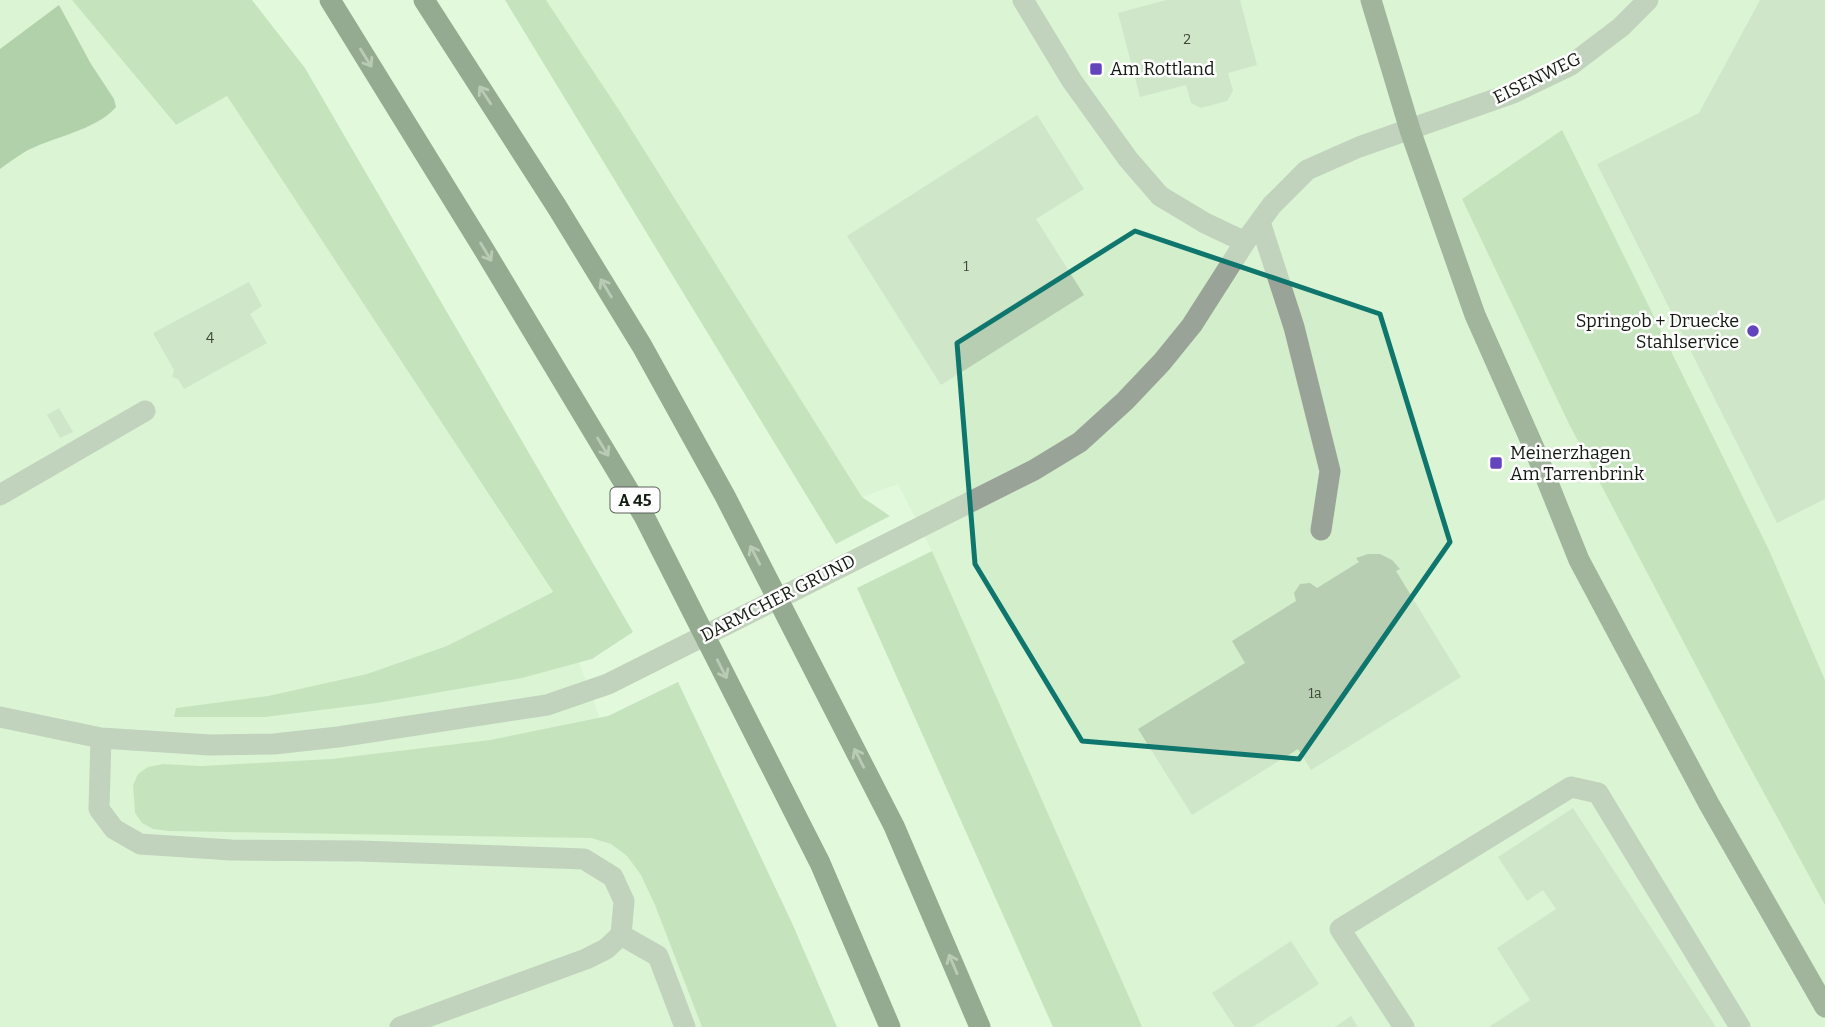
<svg xmlns="http://www.w3.org/2000/svg" width="1825" height="1027" viewBox="0 0 1825 1027" font-family="Bitter,serif">
  <rect width="100%" height="100%" fill="#e2f9dc"/>
  <path fill="#d2eecb" d="M 0,0 L 72,0 L 175,125 L 227,95 L 553,593 L 716,1027 L 0,1027 Z
    M 546,0 L 1825,0 L 1825,1027 L 1142,1027 L 932,551 L 898,484 L 862,497 L 621,113 Z"/>
  <path fill="#a3cb9a" d="M 72,0 L 252,0 L 305,68 L 633,632 L 592,659 L 522,678 L 377,703 L 265,717 L 174,717 L 176,708 L 268,696 L 367,674 L 447,646 L 553,592 L 227,96 L 176,125 Z
    M 505,0 L 546,0 L 621,113 L 862,497 L 890,516 L 836,544 Z
    M 1562,130 L 1769,550 L 1825,680 L 1825,905 L 1734,738 L 1569,424 L 1462,199 Z
    M 932,551 L 1137,1015 L 1142,1027 L 1053,1027 L 857,588 Z
    M 678,682 L 792,923 L 837,1027 L 702,1027 L 655,905 L 641,875 L 627,856 L 611,844 L 591,838 L 168,831 L 153,829 L 142,823 L 135,813 L 133,785 L 138,774 L 148,767 L 163,764 L 201,766 L 331,759 L 490,740 L 608,716 Z"/>
  <path fill="#77a16d" d="M 59,5 L 91,64 L 114,99 L 116,107 C 96,131 50,137 23,153 C 15,158 7,164 0,169 L 0,49 Z"/>
  <path fill="#b8ceb2" d="M 1166,0 L 1240,0 L 1257,65 L 1228,73 L 1233,91 L 1227,101 L 1201,108 L 1191,103 L 1186,85 L 1140,97 L 1118,13 Z
    M 1760,0 L 1825,0 L 1825,499 L 1777,523 L 1597,164 L 1699,113 Z
    M 1037,115 L 1084,189 L 1036,219 L 1084,295 L 941,385 L 847,236 Z
    M 249,282 L 262,306 L 250,314 L 267,343 L 184,389 L 178,379 L 172,377 L 174,370 L 153,333 Z
    M 59,408 L 73,432 L 60,438 L 47,415 Z
    M 1368,554 L 1380,554 L 1392,560 L 1400,569 L 1396,571 L 1461,677 L 1311,770 L 1298,749 L 1192,815 L 1138,729 L 1245,663 L 1232,641 L 1296,601 L 1294,593 L 1300,584 L 1310,583 L 1317,588 L 1359,562 L 1356,558 Z
    M 1573,808 L 1716,1027 L 1489,1027 L 1530,1000 L 1497,948 L 1556,909 L 1543,890 L 1527,901 L 1498,857 Z
    M 1291,941 L 1319,984 L 1253,1027 L 1235,1027 L 1212,993 Z
    M 1351,1016 L 1358,1027 L 1335,1027 Z"/>
  <g fill="none" stroke-linecap="round" stroke-linejoin="round">
    <path stroke="#99a397" stroke-width="21" d="M 1023,0 L 1072,81 L 1128,159 L 1160,196 L 1205,223 L 1245,242
      M 1260,222 L 1294,327 L 1330,471 L 1321,530
      M 0,495 L 145,411
      M 0,717 L 101,738 L 210,745 L 274,744 L 338,737 L 547,705 L 608,684 L 1034,470 L 1080,442 L 1125,401 L 1162,362 L 1192,325 L 1245,242 L 1272,205 L 1307,170 L 1359,147 L 1513,93 L 1571,65 L 1621,27 L 1648,0
      M 101,738 L 99,809 L 114,829 L 140,844 L 231,850 L 360,851 L 584,859 L 613,877 L 624,901 L 621,935 L 658,956 L 685,1027
      M 400,1027 L 586,959 L 606,949 L 621,935
      M 1404,1027 L 1340,929 L 1571,787 L 1598,793 L 1740,1027"/>
    <path stroke="#52634e" stroke-width="21" d="M 1371,0 L 1410,130 L 1475,315 L 1534,448 L 1579,560 L 1709,804 L 1825,1007"/>
    <path stroke="#394c35" stroke-width="21" d="M 330,0 L 483,248 L 644,516 L 820,863 L 890,1027
      M 424,0 L 557,207 L 642,346 L 725,496 L 894,826 L 980,1027"/>
  </g>
  <defs><path id="oneway-shaft" d="M-6 0H5M1.5-3L5.5 0L1.5 3" fill="none" stroke-width="1.6" stroke-linecap="round" stroke-linejoin="round" transform="scale(1.75)"/></defs>
  <g stroke="#889385">
    <use href="#oneway-shaft" transform="translate(366 58) rotate(58)"/>
    <use href="#oneway-shaft" transform="translate(485 95) rotate(-123)"/>
    <use href="#oneway-shaft" transform="translate(486 252) rotate(59)"/>
    <use href="#oneway-shaft" transform="translate(606 288) rotate(-121)"/>
    <use href="#oneway-shaft" transform="translate(603 447) rotate(59)"/>
    <use href="#oneway-shaft" transform="translate(755 555) rotate(-117)"/>
    <use href="#oneway-shaft" transform="translate(722 669) rotate(63)"/>
    <use href="#oneway-shaft" transform="translate(859 758) rotate(-117)"/>
    <use href="#oneway-shaft" transform="translate(953 964) rotate(-113)"/>
  </g>
  <path d="M0 0H1825V1027H0ZM 1135,231 L 1380,314 L 1450,542 L 1299,759 L 1082,741 L 975,564 L 957,343 Z" fill="#e2f9dc" fill-opacity=".55" fill-rule="evenodd"/>
  <path fill="none" stroke="#0f766e" stroke-width="5" stroke-linejoin="round" d="M 1135,231 L 1380,314 L 1450,542 L 1299,759 L 1082,741 L 975,564 L 957,343 Z"/>
  <g fill="#6244bc" stroke="#fefefe" stroke-width="2.5">
    <rect x="1089" y="62" width="14" height="14" rx="3.5"/>
    <circle cx="1753" cy="331" r="7"/>
    <rect x="1489" y="456" width="14" height="14" rx="3.5"/>
  </g>
  <g text-anchor="middle" dominant-baseline="central" stroke-width="5" stroke-linejoin="round" paint-order="stroke">
    <g font-size="14" fill="#3d483a">
      <text x="1187" y="39">2</text>
      <text x="966" y="266">1</text>
      <text x="210" y="338">4</text>
      <text x="1315" y="693">1a</text>
    </g>
    <rect fill="#fefefe" stroke="#5a6059" stroke-width="2" x="610.5" y="487.5" width="49" height="25" rx="5"/>
    <g font-size="16" font-weight="bold" fill="#141c12">
      <text x="635" y="500">A 45</text>
    </g>
    <g font-size="18" fill="#141c12" stroke="#fefefe" text-anchor="start">
      <text x="1110" y="69">Am Rottland</text>
      <text x="1739" y="321" text-anchor="end">Springob + Druecke<tspan x="1739" dy="21">Stahlservice</tspan></text>
      <text x="1510" y="453">Meinerzhagen<tspan x="1510" dy="21">Am Tarrenbrink</tspan></text>
    </g>
    <g font-size="18" fill="#141c12" stroke="#fefefe">
      <text transform="translate(1537 78) rotate(-26)">EISENWEG</text>
      <text transform="translate(778 598) rotate(-27)">DARMCHER GRUND</text>
    </g>
  </g>
</svg>
